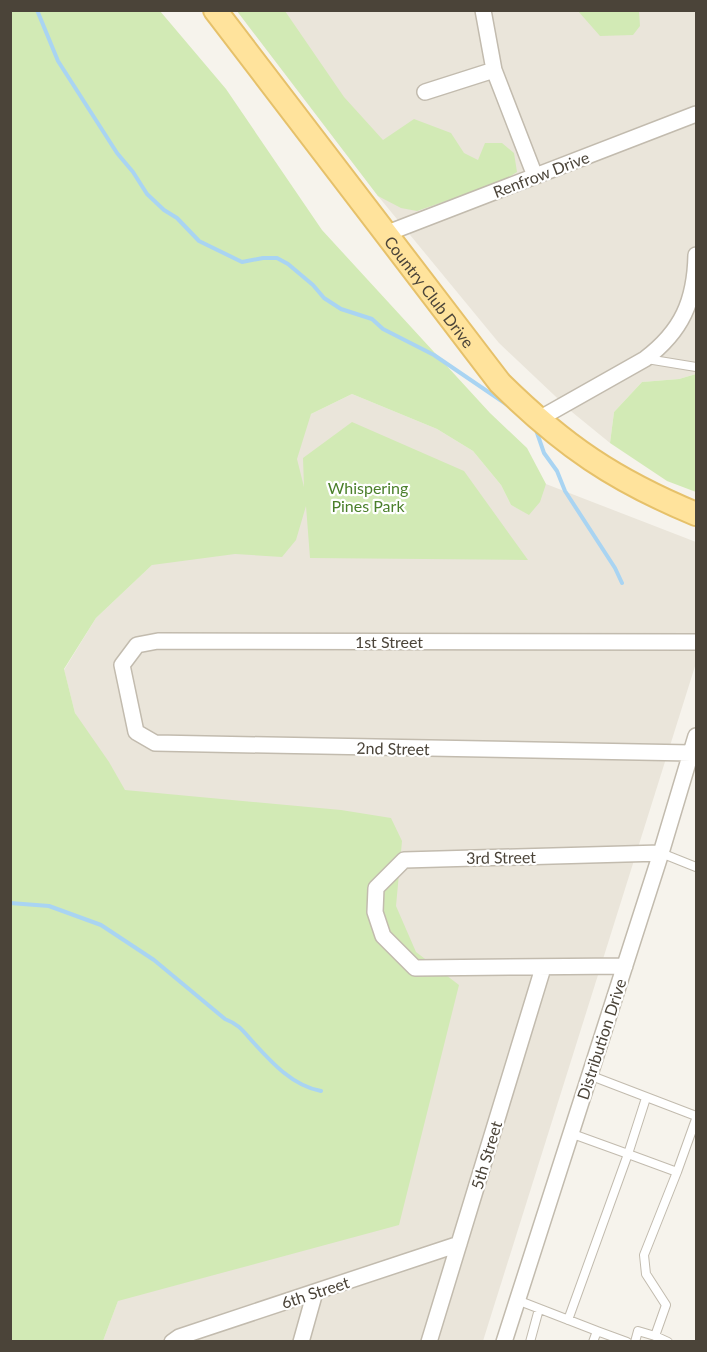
<svg xmlns="http://www.w3.org/2000/svg" width="707" height="1352" viewBox="0 0 707 1352" font-family="Lato,sans-serif">
  <rect width="100%" height="100%" fill="#f6f3ec"/>
  <path fill="#eae5da" d="M 237,11 L 696,11 L 696,374 L 679,379 L 642,382 L 614,412 L 610,443 L 572,412 L 499,343 L 378,196 Z
    M 352,394 L 437,429 L 473,451 L 501,485 L 511,505 L 529,514 L 546,484 L 696,542 L 696,663 L 483,1341 L 103,1341 L 128,1274 L 123,803 L 75,713 L 64,670 L 96,618 L 311,414 Z"/>
  <path fill="#d2eab5" d="M 10,11 L 160,11 L 226,89 L 322,230 L 490,413 L 527,448 L 546,484 L 540,502 L 529,515 L 511,505 L 501,485 L 473,451 L 437,429 L 352,394 L 311,414 L 297,459 L 304,487 L 303,458 L 352,422 L 464,471 L 528,560 L 310,558 L 306,506 L 296,540 L 282,557 L 235,554 L 152,565 L 96,618 L 64,669 L 75,713 L 109,762 L 125,790 L 341,810 L 391,818 L 402,841 L 396,906 L 416,952 L 459,985 L 399,1225 L 118,1301 L 103,1341 L 11,1341 Z
    M 237,11 L 285,11 L 344,97 L 383,140 L 414,119 L 451,133 L 464,153 L 478,160 L 485,143 L 502,143 L 514,153 L 517,172 L 501,182 L 417,211 L 401,208 L 378,196 Z
    M 578,11 L 639,11 L 640,26 L 633,35 L 600,36 Z
    M 696,374 L 696,492 L 667,481 L 610,443 L 614,412 L 642,382 L 679,379 Z"/>
  <g fill="none" stroke-linecap="round" stroke-linejoin="round">
    <path stroke="#a9d4f2" stroke-width="4" d="M 37,10 L 58,61 L 117,153 L 133,172 L 147,194 L 164,210 L 177,218 L 199,241 L 242,262 L 263,258 L 277,258 L 288,264 L 313,285 L 324,298 L 341,309 L 372,319 L 383,329 L 434,355 L 509,406
      M 535,427 L 544,453 L 557,471 L 565,491 L 615,568 L 622,583
      M 10,903 L 49,906 L 101,925 L 154,960 L 225,1019 C 240,1025 243,1031 253,1042 C 272,1063 293,1086 321,1091"/>
    <defs>
      <path id="lane" d="M 647,359 L 696,367
        M 661,853 L 696,867
        M 589,1075 L 696,1116
        M 570,1133 L 628,1154 L 646,1098
        M 677,1172 L 696,1119
        M 517,1300 L 597,1331 L 593,1342
        M 568,1320 L 628,1154 L 677,1172 L 644,1255 L 646,1274 L 666,1305 L 655,1336 L 638,1331 L 635,1342
        M 597,1331 L 627,1342
        M 655,1336 L 668,1342
        M 530,1342 L 539,1309"/>
      <path id="street" d="M 483,10 L 494,70 L 535,176
        M 425,92 L 494,70
        M 385,234 L 696,114
        M 537,420 L 645,359 C 682,331 695,301 696,255
        M 691,753 L 155,743 L 136,732 L 122,665 L 137,645 L 158,641 L 696,642
        M 625,966 L 415,968 L 383,936 L 375,912 L 376,888 L 404,860 L 661,853
        M 172,1342 L 179,1337 L 459,1244
        M 301,1342 L 315,1292
        M 429,1342 L 543,968
        M 504,1342 L 661,853 L 696,736"/>
      <g id="primary">
        <path id="s1" d="M 215,10 L 500,383 C 564,446 614,480 696,514"/>
      </g>
    </defs>
    <use href="#lane" stroke="#c2bbae" stroke-width="10"/>
    <use href="#street" stroke="#c2bbae" stroke-width="18"/>
    <use href="#primary" stroke="#e6c16a" stroke-width="26"/>
    <use href="#lane" stroke="#fff" stroke-width="8"/>
    <use href="#street" stroke="#fff" stroke-width="15"/>
    <use href="#primary" stroke="#ffe39c" stroke-width="22"/>
  </g>
  <g text-anchor="middle" dominant-baseline="central" stroke-width="4.5" stroke-linejoin="round" paint-order="stroke">
    <g font-size="16" fill="#4b4439" stroke="#fff">
      <text transform="translate(541 174) rotate(-21)">Renfrow Drive</text>
      <text stroke="none"><textPath href="#s1" startOffset="354">Country Club Drive</textPath></text>
      <text x="389" y="641">1st Street</text>
      <text transform="translate(393 748) rotate(1)">2nd Street</text>
      <text transform="translate(501 857) rotate(-1)">3rd Street</text>
      <text transform="translate(601 1039) rotate(-72)">Distribution Drive</text>
      <text transform="translate(486 1155) rotate(-73)">5th Street</text>
      <text transform="translate(315 1292) rotate(-18)">6th Street</text>
    </g>
    <g font-size="16" fill="#4a7f2a" stroke="#fff">
      <text x="368" y="487">Whispering<tspan x="368" dy="18">Pines Park</tspan></text>
    </g>
  </g>
  <rect width="707" height="1352" fill="none" stroke="#4b4439" stroke-width="24"/>
</svg>
